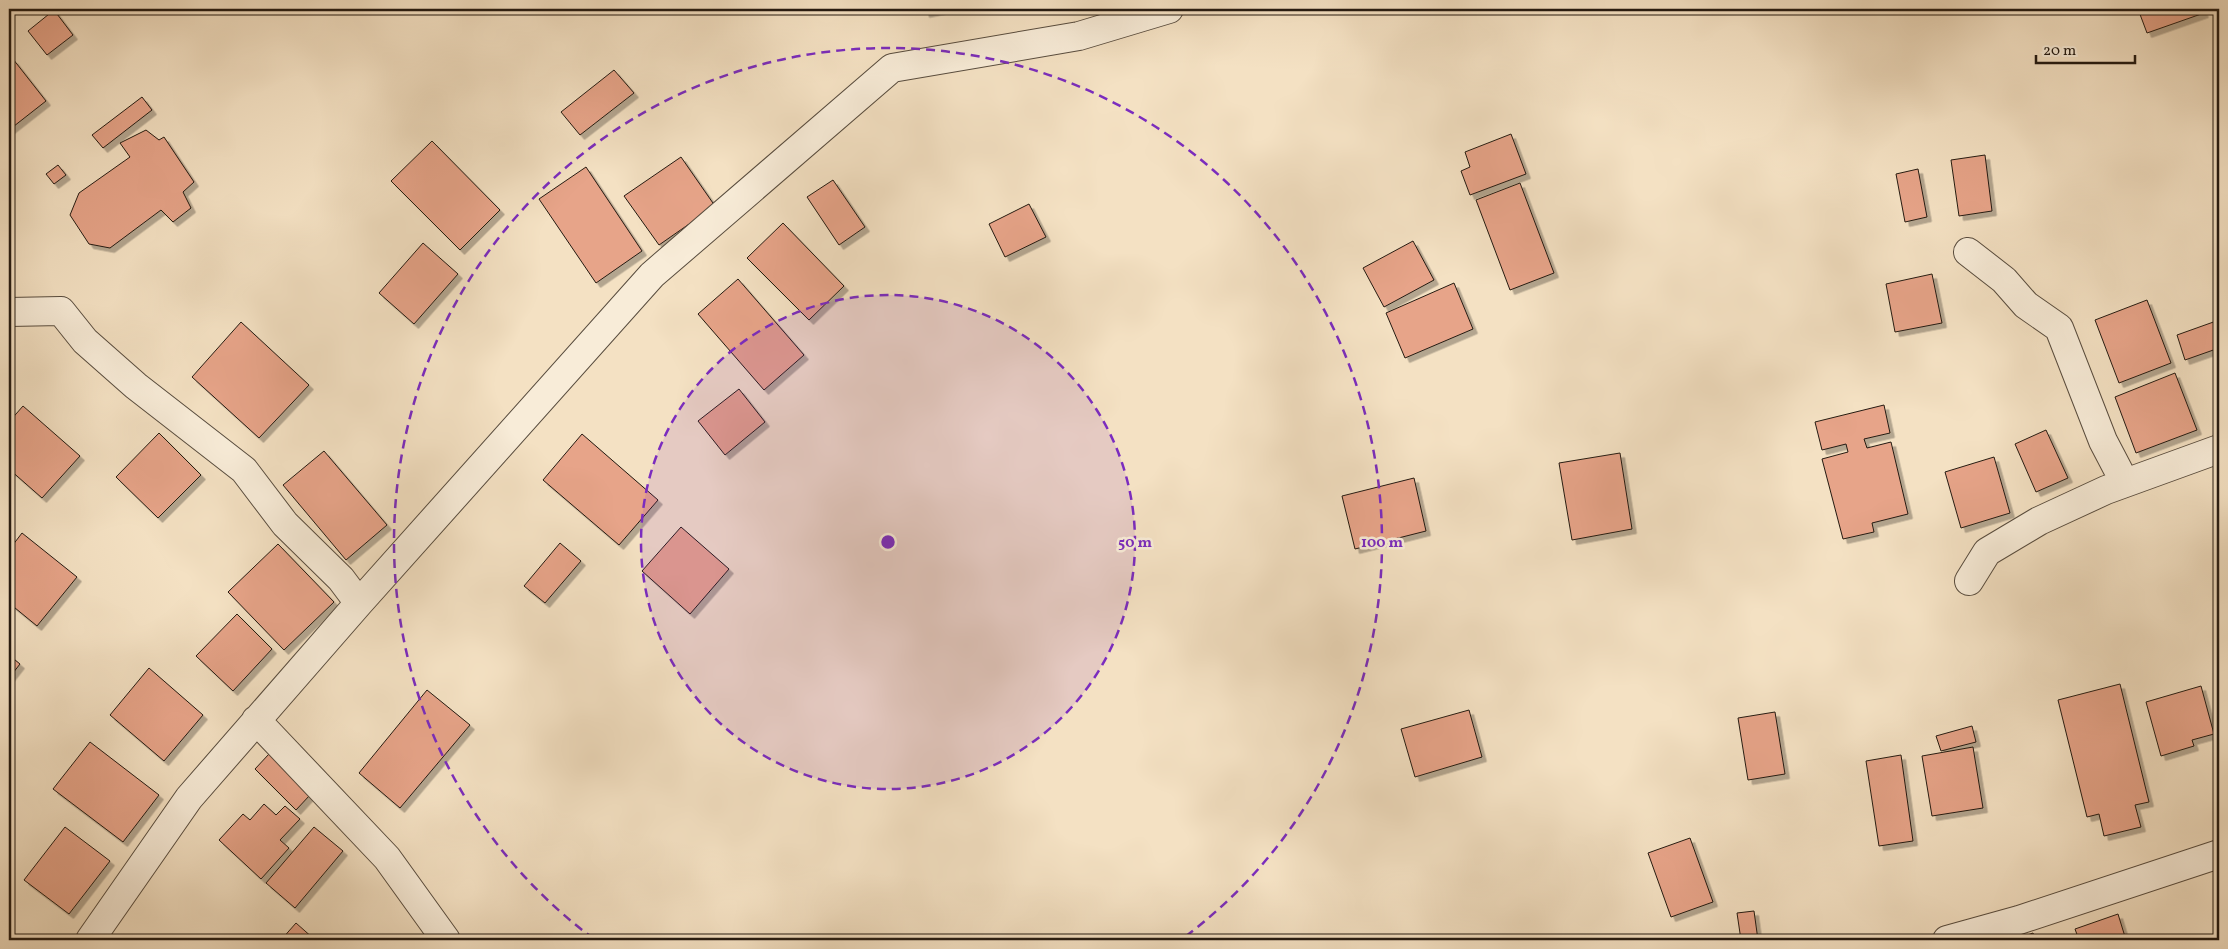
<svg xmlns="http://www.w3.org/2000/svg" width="2228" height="949" viewBox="0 0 2228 949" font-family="Vollkorn,serif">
  <defs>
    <filter id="shadow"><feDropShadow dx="4.5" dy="4.5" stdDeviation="0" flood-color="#0004"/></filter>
  </defs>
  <rect width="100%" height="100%" fill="#f4e1c3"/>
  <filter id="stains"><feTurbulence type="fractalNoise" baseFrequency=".004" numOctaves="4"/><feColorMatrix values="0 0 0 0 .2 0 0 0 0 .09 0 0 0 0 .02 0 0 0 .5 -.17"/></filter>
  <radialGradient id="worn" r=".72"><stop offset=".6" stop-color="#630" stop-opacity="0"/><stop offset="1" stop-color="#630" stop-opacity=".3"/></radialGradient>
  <path fill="#e7a489" stroke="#241a11" filter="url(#shadow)" d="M 924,9 L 944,9 L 925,13 Z
    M 2138,9 L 2202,9 L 2204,13 L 2147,33 Z
    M 54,10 L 73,35 L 47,55 L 28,31 Z
    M 13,59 L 46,101 L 9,130 L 9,62 Z
    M 614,70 L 634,93 L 580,135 L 561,112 Z
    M 142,97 L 152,110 L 103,148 L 92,135 Z
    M 146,130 L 159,140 L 164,137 L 194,182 L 183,192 L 191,208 L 173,222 L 161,210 L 110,248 L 89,244 L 70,215 L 79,193 L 130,157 L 120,143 Z
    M 1511,134 L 1526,174 L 1470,195 L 1461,171 L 1470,167 L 1465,152 Z
    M 432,141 L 500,210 L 460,250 L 391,181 Z
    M 1985,155 L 1992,211 L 1959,216 L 1951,160 Z
    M 681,157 L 715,206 L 659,245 L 624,196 Z
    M 58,165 L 66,175 L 54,184 L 46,174 Z
    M 586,167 L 642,251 L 596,283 L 539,199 Z
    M 1918,169 L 1927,217 L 1905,222 L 1896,174 Z
    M 833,180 L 865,227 L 839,245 L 807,197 Z
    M 1520,183 L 1554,273 L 1510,290 L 1476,200 Z
    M 1029,204 L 1046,237 L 1005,257 L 989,224 Z
    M 783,223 L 844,286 L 809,320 L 747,258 Z
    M 1413,241 L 1434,280 L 1384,307 L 1363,268 Z
    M 423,243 L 458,274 L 414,324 L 379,293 Z
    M 1932,274 L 1942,323 L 1895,332 L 1886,284 Z
    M 738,279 L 804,355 L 764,390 L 698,314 Z
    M 1454,283 L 1473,329 L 1405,358 L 1386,313 Z
    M 2147,300 L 2171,363 L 2119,383 L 2095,320 Z
    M 2219,320 L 2219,348 L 2185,360 L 2177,335 Z
    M 241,322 L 309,385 L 259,438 L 192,377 Z
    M 2175,373 L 2197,430 L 2136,453 L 2115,397 Z
    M 739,389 L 765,422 L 725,455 L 698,421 Z
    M 1884,405 L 1890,433 L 1864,439 L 1867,448 L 1891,442 L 1908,514 L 1872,523 L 1874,532 L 1843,539 L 1822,459 L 1848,452 L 1846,444 L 1822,450 L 1815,422 Z
    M 23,406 L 80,456 L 42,498 L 9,469 L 9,422 Z
    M 2046,430 L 2068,478 L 2036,492 L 2015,444 Z
    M 159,433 L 201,475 L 158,518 L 116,477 Z
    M 582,434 L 658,500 L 619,545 L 543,480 Z
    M 324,451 L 387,525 L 346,560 L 283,485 Z
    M 1620,453 L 1632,529 L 1572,540 L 1559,463 Z
    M 1994,457 L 2010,513 L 1961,528 L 1945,472 Z
    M 1414,478 L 1426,531 L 1355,549 L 1342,496 Z
    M 681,527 L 729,569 L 690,614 L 642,571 Z
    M 22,533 L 77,577 L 37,626 L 9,603 L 9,550 Z
    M 560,543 L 581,561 L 545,603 L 524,586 Z
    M 278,544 L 334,602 L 284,650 L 228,592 Z
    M 237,614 L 272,649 L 233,691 L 196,656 Z
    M 9,655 L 20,664 L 9,678 Z
    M 149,668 L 203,715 L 164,761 L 110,715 Z
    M 2120,684 L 2149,802 L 2135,805 L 2141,827 L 2104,836 L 2099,814 L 2087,817 L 2058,700 Z
    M 2201,686 L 2214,734 L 2192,740 L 2194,746 L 2161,756 L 2146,702 Z
    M 427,690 L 470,725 L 400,808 L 359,773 Z
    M 1469,710 L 1482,757 L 1415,777 L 1401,729 Z
    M 1775,712 L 1785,774 L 1748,780 L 1738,718 Z
    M 1972,726 L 1976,742 L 1941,751 L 1936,736 Z
    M 90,742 L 159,795 L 123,842 L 53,789 Z
    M 1973,747 L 1983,808 L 1932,816 L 1922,756 Z
    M 269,754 L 310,795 L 296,810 L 255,769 Z
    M 1901,755 L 1913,841 L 1879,846 L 1866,761 Z
    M 264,804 L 276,815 L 285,806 L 300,819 L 280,840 L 289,848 L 261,879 L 219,840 L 243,814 L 250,820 Z
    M 65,827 L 110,861 L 69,914 L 24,880 Z
    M 314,827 L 343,851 L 295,908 L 266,883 Z
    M 1690,838 L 1713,902 L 1671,917 L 1648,853 Z
    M 1754,911 L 1758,940 L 1741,940 L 1737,913 Z
    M 2118,914 L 2126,940 L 2079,940 L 2075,929 Z
    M 296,923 L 314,939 L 312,940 L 281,940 Z
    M 2033,933 L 2036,940 L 2014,940 Z"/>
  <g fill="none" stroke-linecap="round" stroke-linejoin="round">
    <defs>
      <path id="minor" d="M 1968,252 L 2004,280 L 2026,305 L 2059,328 L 2103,441 L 2125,483
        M 9,312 L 61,311 L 85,341 L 136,386 L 244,470 L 285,524 L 341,579 L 359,603
        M 1969,581 L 1987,552 L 2039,521 L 2106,490 L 2219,449
        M 256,720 L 387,858 L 446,940
        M 90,940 L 189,798 L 359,603 L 652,275 L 892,68 L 1079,36 L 1169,9
        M 1947,940 L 2019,920 L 2219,854"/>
    </defs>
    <use href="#minor" stroke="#584c3e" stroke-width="30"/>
    <use href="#minor" stroke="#f8ecd8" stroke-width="28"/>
  </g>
  <circle cx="888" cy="542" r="247" fill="#7b2cbf" fill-opacity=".12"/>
  <g fill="none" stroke="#7b2cbf" stroke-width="2.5" stroke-dasharray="9 6">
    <circle cx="888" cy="542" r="247"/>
    <path d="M594 939A494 494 0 1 1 1182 939"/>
  </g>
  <circle cx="888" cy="542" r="8" fill="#7b2cbf" stroke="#f8ecd8" stroke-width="2.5"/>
  <g font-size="15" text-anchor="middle" font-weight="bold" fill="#7b2cbf" stroke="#f8ecd8" stroke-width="5" stroke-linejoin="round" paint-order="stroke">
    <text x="1135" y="547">50 m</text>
    <text x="1382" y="547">100 m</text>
  </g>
  <rect width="2228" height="949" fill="none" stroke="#f4e1c3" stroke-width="30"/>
  <rect x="10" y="10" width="2208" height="929" fill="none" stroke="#241a11" stroke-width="2.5"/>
  <rect x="15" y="15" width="2198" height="919" fill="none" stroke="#241a11"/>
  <path d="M2036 55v8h99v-8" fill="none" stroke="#241a11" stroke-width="2.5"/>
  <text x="2043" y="55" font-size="15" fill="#241a11" stroke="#f8ecd8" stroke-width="4" paint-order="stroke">20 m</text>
  <rect width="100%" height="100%" filter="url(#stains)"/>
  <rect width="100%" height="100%" fill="url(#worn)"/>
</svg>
